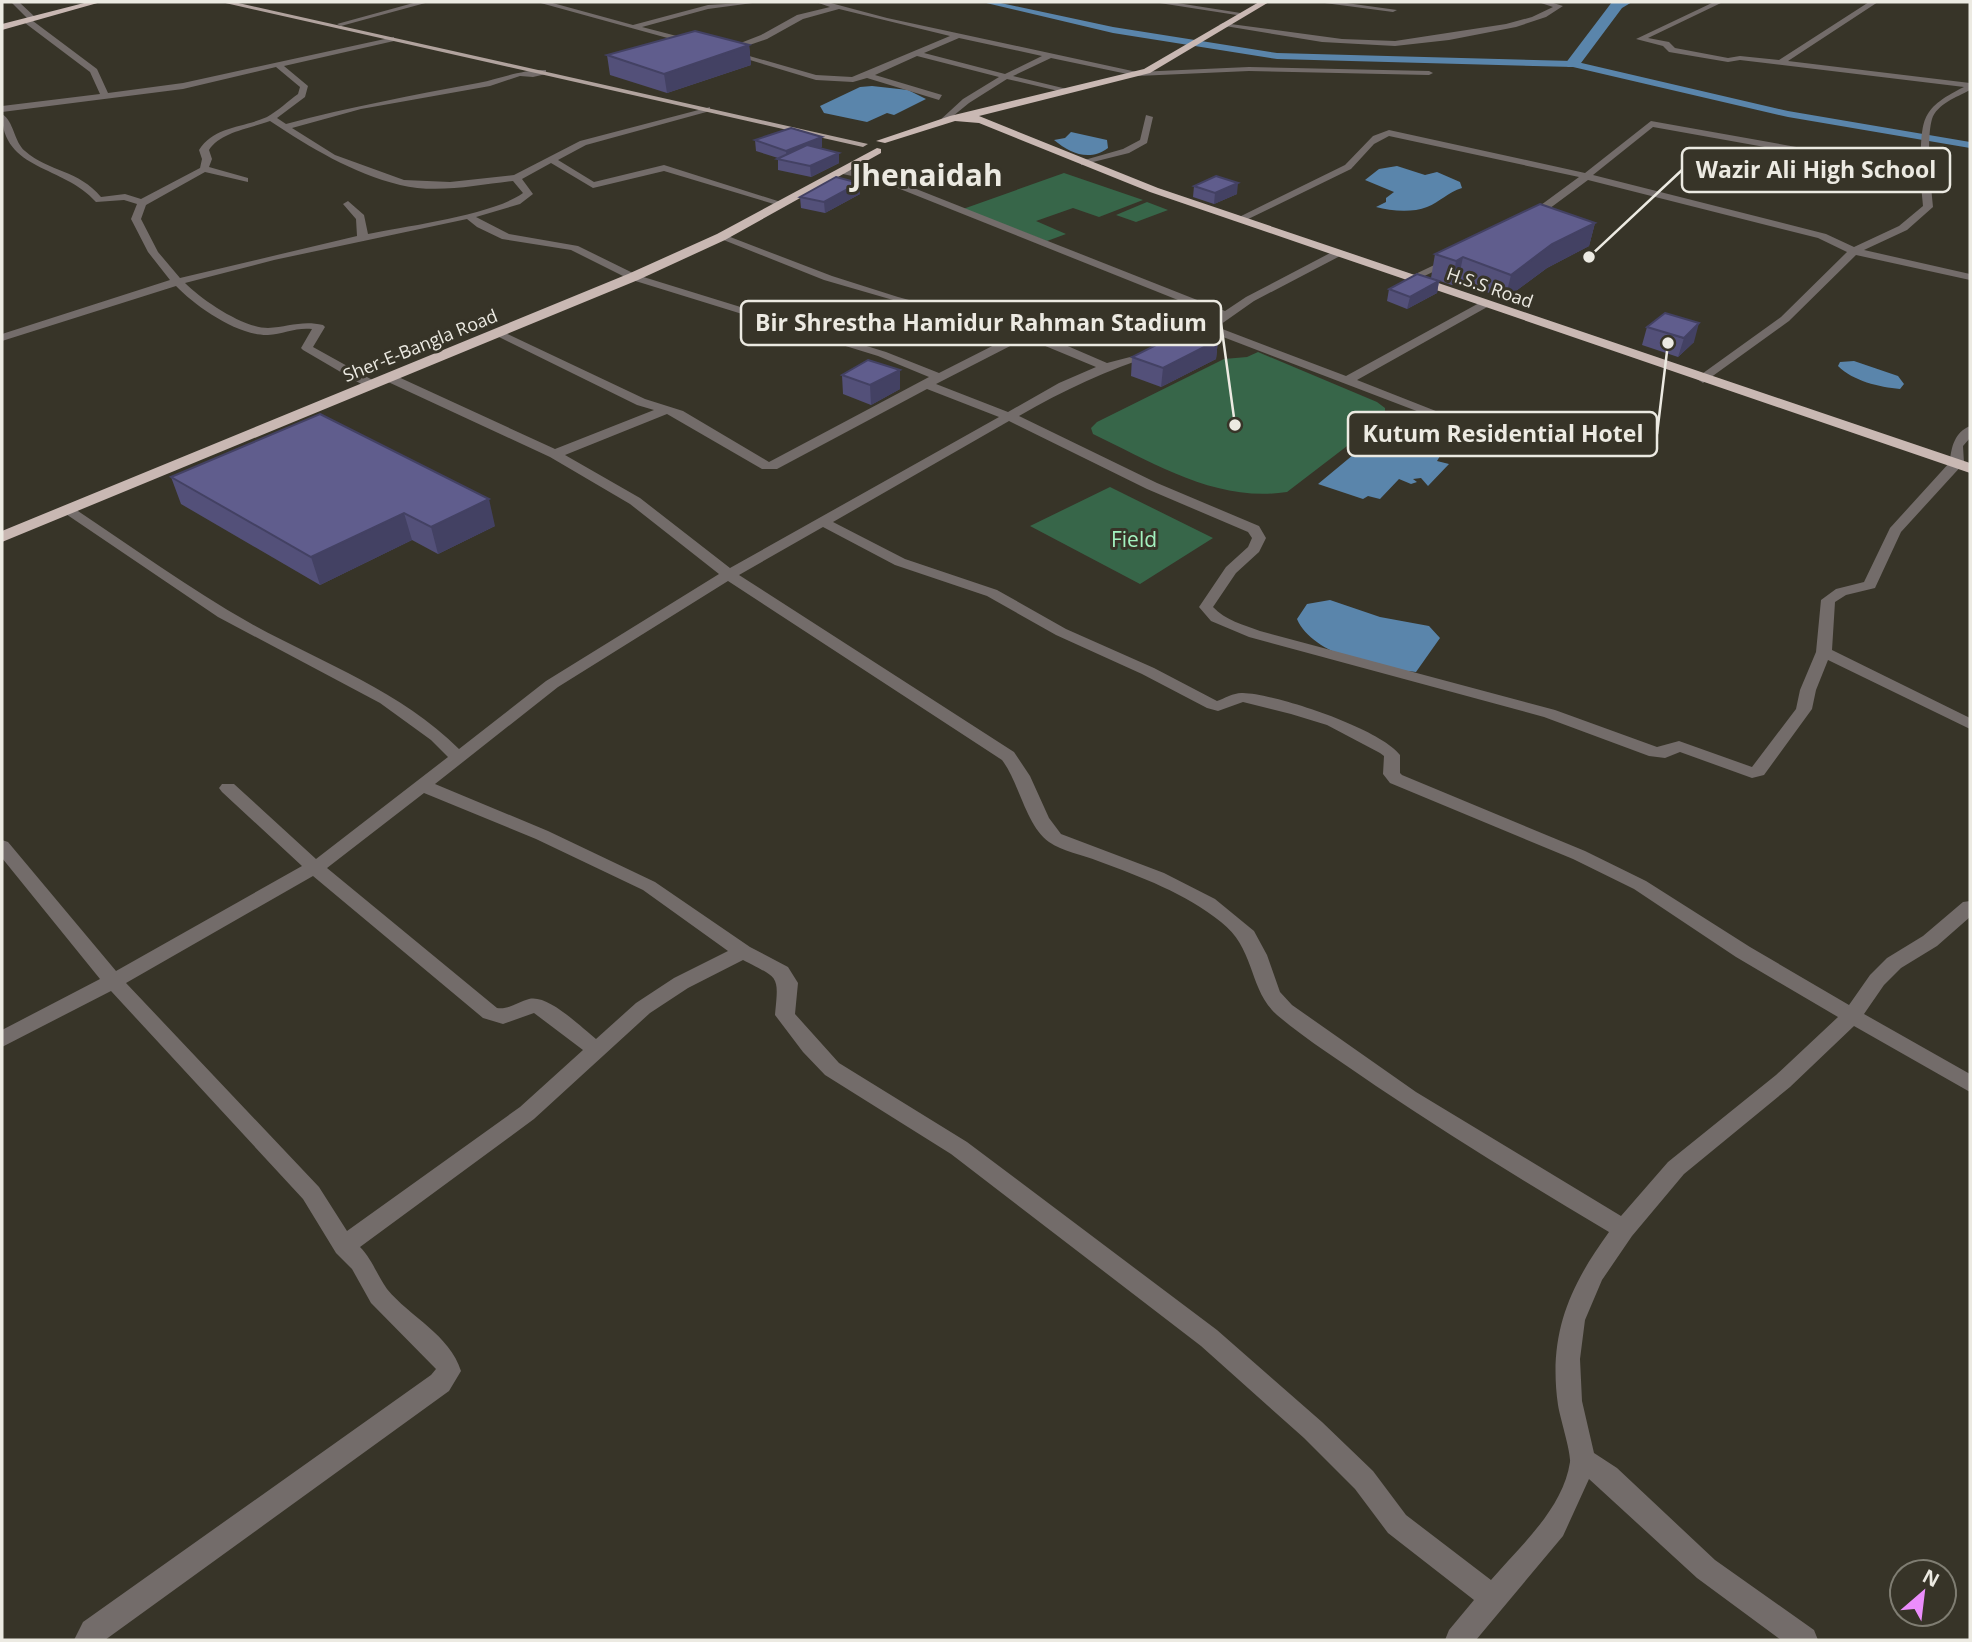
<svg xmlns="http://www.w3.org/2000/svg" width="1972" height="1642" viewBox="0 0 1972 1642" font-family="'Open Sans',sans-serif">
  <rect width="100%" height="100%" fill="#373428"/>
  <path fill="#376649" d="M 1064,173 L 1143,200 L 1099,217 L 1073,208 L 1036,221 L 1066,234 L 1047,241 L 963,209 Z
    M 1147,202 L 1168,210 L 1136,222 L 1116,215 Z
    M 1258,352 L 1377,402 L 1385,408 L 1385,417 L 1287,492 C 1217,503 1154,463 1093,434 L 1091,428 L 1097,422 L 1224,359 L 1247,357 Z
    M 1110,487 L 1213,538 L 1140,584 L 1030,526 Z"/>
  <path fill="#5a85ab" d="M 872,86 L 908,90 L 926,99 L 894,115 L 887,113 L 867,122 L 824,113 L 820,106 L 860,87 Z
    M 1071,132 L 1107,140 L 1108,148 C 1089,162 1070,153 1054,140 L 1065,138 Z
    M 1397,166 L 1425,175 L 1437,172 L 1460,182 L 1462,188 C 1448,192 1440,202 1427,207 C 1412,213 1391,211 1376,207 L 1386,202 L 1386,198 L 1394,192 L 1365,180 L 1379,169 Z
    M 1854,361 L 1898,376 L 1904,384 L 1900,389 C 1879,387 1853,381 1838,366 L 1840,362 Z
    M 1407,414 L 1463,428 L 1468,435 L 1459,450 L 1446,457 L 1440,456 L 1437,461 L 1449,464 L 1428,486 L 1421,478 L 1413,479 L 1417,482 L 1411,484 L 1399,479 L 1380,499 L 1368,496 L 1363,499 L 1318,484 L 1400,416 Z
    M 1330,600 L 1380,617 L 1429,626 L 1440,638 L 1416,672 C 1380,668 1313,656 1297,619 L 1307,604 Z"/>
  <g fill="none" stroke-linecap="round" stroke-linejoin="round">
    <path fill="#5a85ab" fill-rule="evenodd" d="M 982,2 L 996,2 L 1113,27 L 1277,53 L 1573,61 L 1788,111 L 1970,142 L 1970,148 L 1788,117 L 1573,67 L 1277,59 L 1113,33 Z"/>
    <path fill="#5a85ab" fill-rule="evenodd" d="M 1612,2 L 1632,2 L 1622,8 L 1578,67 L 1568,67 L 1565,64 Z"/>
    <path fill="#736c6a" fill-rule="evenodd" d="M 11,2 L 19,2 L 35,17 L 33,21 L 97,69 L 108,93 L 183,83 L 394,37 L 394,41 L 284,66 L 308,86 L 305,97 L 277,118 L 286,124 C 350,107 413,95 478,83 C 503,78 519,70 546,70 L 546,74 L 533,77 L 520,76 L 490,86 L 361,109 L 292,128 L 335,155 L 404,180 L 450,182 L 514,175 L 580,141 L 710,107 L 710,111 L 586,145 L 558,160 L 594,182 L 664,165 L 784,203 L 784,207 L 664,171 L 593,188 L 551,163 L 522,179 L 533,194 L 520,204 L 476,217 L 509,234 L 578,246 L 637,275 L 886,352 L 939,373 L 1014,335 L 824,280 L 716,237 L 725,235 L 832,276 L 898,297 L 1049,338 L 1107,363 L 1157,350 L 1157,354 C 1107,370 1064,390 1019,416 L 1157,483 L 1259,526 L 1266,538 L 1259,552 L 1236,573 L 1213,607 C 1225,620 1244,625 1260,631 L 1555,710 L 1657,747 L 1679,741 L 1752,767 L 1796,709 L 1800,690 L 1816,652 L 1821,600 L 1836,589 L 1864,582 L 1890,528 L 1950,462 C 1951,447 1955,432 1970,426 L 1970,438 L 1963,446 L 1964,463 L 1901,532 L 1875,588 L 1846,595 L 1835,602 L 1832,650 L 1970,718 L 1970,729 L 1828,660 L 1816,690 L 1812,709 L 1764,775 L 1752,778 L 1680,752 L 1665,758 L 1649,756 L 1544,717 L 1249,637 L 1211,621 L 1199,607 L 1226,567 L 1248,547 L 1252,538 L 1248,532 L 1147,489 L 1009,421 L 833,522 L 905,559 L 997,590 L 1066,629 L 1154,668 L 1217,701 C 1225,698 1235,692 1243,693 C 1277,694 1381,729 1400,755 L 1400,773 L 1402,775 L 1585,851 L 1646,881 L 1750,947 L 1849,1005 L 1870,975 L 1887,958 L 1923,936 L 1963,902 L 1970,901 L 1970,917 L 1937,946 L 1901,968 L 1884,985 L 1864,1014 L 1970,1074 L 1970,1092 L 1854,1026 L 1790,1087 L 1684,1174 L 1632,1236 L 1602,1280 L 1585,1320 L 1580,1359 L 1582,1401 L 1594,1453 L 1617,1468 L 1715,1560 L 1814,1630 L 1818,1640 L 1781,1640 L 1697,1578 L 1589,1479 L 1563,1536 L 1476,1640 L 1445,1640 L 1449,1630 L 1474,1600 L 1388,1533 L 1355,1489 L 1304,1438 L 1201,1346 L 951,1154 L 825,1075 L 803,1052 L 775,1015 C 779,974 779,979 743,960 L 688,988 L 650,1013 L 534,1119 L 360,1247 C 372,1259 377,1275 387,1289 C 410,1317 450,1335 461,1371 L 449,1391 L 105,1640 L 74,1640 L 83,1622 L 431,1375 L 436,1369 L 371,1303 L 352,1269 L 336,1253 L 303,1199 L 111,991 L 2,1047 L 2,1030 L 100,979 L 2,858 L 2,840 L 8,842 L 116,971 L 302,866 L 222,792 L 219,788 L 222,784 L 234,784 L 316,859 L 448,757 L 431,740 L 380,703 L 218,617 L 60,510 L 62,507 L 72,507 C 131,546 188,588 250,623 C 322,663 400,690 459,749 L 546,681 L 719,574 L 630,504 L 550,457 L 386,381 L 386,375 L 394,375 L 555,449 L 654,410 L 637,405 L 495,335 L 493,333 L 499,330 L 645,399 L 683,411 L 769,462 L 929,377 L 878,356 L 629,279 L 571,250 L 502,239 L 477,227 L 467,219 L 274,260 L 185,283 C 202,300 243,328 268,328 C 288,327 302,320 323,325 L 325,327 L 313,347 L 376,382 L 376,388 L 368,388 L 303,350 L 301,348 L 312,329 C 297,327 283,334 268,335 C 238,336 195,306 176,286 L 2,341 L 2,334 L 170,280 L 148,252 L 131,219 L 137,204 L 124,200 L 96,202 C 64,165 2,171 2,114 C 14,121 14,142 25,151 C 49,172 79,170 101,197 L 125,194 L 141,199 L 200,168 L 202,159 L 199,150 C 214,126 243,128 267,117 C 278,111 288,101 298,94 L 300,87 L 276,67 L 183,89 L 2,112 L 2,106 L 100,94 L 90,72 L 25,23 L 28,19 ZM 270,121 C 311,148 352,173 400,185 C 436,194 478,185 513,181 L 523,193 C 493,215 406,226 368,234 L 364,215 L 348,201 L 343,204 L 356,219 L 357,236 L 180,278 L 158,252 L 141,219 L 146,205 L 205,172 L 248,182 L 248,178 L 209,167 L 212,159 L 209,150 C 220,132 251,128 270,121 ZM 1026,338 L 1096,367 L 1059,383 L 1008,412 L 936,384 ZM 927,389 L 999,417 L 730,568 L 640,498 L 565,455 L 667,414 L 762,469 L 777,469 ZM 823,527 L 895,565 L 987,596 L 1056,635 L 1142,674 L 1207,708 L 1218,711 L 1243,702 L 1291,714 L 1327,725 L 1380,753 L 1384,756 L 1383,774 L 1390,783 L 1573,859 L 1634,889 L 1736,957 L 1838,1017 L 1776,1075 L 1668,1162 L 1621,1216 L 1416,1092 L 1292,1005 L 1280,992 L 1267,955 L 1254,931 L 1215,899 L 1164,873 L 1061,834 L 1049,818 L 1030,776 L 1014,752 L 739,575 ZM 728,581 L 1002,760 C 1019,782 1026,826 1049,842 C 1062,851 1083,855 1098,861 C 1141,877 1185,893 1221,922 C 1256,949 1248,989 1277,1015 C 1308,1041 1343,1063 1376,1086 C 1452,1137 1530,1185 1609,1232 C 1569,1287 1548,1335 1558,1405 C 1560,1418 1571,1452 1570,1462 C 1563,1509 1520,1546 1491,1580 L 1406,1515 L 1373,1471 L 1322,1422 L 1217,1330 L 967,1142 L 839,1063 L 795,1014 L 798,983 L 788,967 L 750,947 L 655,882 L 548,831 L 435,784 L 558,687 ZM 424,793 L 536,839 L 643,890 L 728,951 L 674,978 L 636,1003 L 596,1039 C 581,1027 548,994 529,999 C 518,1002 508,1010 497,1008 L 327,868 ZM 313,876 L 483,1018 L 503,1024 L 534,1013 L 583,1050 L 520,1107 L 347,1231 L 319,1187 L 126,983 Z
      M 417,2 L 429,2 L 341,26 L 337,24 Z
      M 537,2 L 549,2 L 633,25 L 708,5 L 760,2 L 708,9 L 642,27 L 696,41 L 693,45 Z
      M 816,2 L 827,2 L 887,18 L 1137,72 L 1249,67 L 1429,71 L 1433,73 L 1429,75 L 1249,71 L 1137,76 L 1051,58 L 1013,76 L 1067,89 L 1067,93 L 1007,79 L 969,103 L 942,125 L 938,122 L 963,99 L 999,77 L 917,56 L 875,75 L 942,95 L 939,100 L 867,78 L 853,82 L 816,80 L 720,51 L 761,35 L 797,15 L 830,7 ZM 839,9 L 950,36 L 852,77 L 816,75 L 732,51 L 767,39 L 803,19 ZM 959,38 L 1042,56 L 1005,74 L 924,53 Z
      M 1153,2 L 1171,2 L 1247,14 L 1243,16 Z
      M 1317,2 L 1339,2 L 1397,10 L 1393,12 Z
      M 1538,2 L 1550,2 L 1563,6 L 1546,17 L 1516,27 L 1449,40 L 1395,46 L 1322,42 L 1219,25 L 1223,23 L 1342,39 L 1395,41 L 1506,24 L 1532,17 L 1553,7 Z
      M 1714,2 L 1723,2 L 1648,38 L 1669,42 L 1675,48 L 1728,58 L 1740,56 L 1779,60 L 1869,2 L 1878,2 L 1788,61 L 1970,83 L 1970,90 C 1957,97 1937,104 1932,119 C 1926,140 1931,185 1933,207 L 1907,230 L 1864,250 L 1970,274 L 1970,280 L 1856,255 L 1789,321 L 1703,383 L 1697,379 L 1699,376 L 1781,317 L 1847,252 L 1818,238 L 1588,180 L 1534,220 L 1526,220 L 1526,216 L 1579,177 L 1389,136 L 1374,144 L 1351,169 L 1242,222 L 1233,220 L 1345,165 L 1373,136 L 1389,130 L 1585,173 L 1651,121 L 1920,169 C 1923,121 1917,110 1964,87 L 1740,60 L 1728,62 L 1669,52 L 1663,46 L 1636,39 ZM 1653,127 L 1920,175 L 1923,206 L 1899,226 L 1854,247 L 1826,234 L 1593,175 Z
      M 1146,115 L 1153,117 L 1147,143 L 1129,153 L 1081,165 L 1081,161 L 1123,149 L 1140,140 Z
      M 841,168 L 891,179 L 1225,311 L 1246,297 L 1334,251 L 1342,251 L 1342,255 L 1254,301 L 1217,327 L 1346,376 L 1481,302 L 1489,302 L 1489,306 L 1357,380 L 1479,428 L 1477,431 L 1469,431 L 1210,332 L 1184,344 L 1176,344 L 1176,340 L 1200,329 L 1218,316 L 885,183 L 838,173 L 836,171 Z
      M 1449,258 L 1458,260 L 1416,280 L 1407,278 Z"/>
    <path fill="#b1a39e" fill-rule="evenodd" d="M 221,2 L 234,2 L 868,144 L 863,147 Z"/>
    <path fill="#c9b8b3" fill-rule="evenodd" d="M 88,2 L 101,2 L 2,30 L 2,24 Z
      M 1259,2 L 1269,2 L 1150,73 L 979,116 L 1158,188 L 1970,463 L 1970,473 L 1150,192 L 979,123 L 955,121 L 885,143 L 876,141 L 950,116 L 1144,69 Z
      M 877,148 L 881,149 L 881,153 L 725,240 L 638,280 L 2,542 L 2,531 L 628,274 L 717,234 Z"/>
  </g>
  <path fill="#535079" d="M 749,45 L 751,65 L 667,93 L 610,75 L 607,55 Z
    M 755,140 L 822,147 L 820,148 L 839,163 L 811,177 L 778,170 L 778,158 L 756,151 Z
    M 1194,186 L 1237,194 L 1214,204 L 1193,197 Z
    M 860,194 L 825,213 L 801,208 L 800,197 Z
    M 1595,223 L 1589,246 L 1547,268 L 1505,299 L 1458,281 L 1452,285 L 1431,278 L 1435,254 Z
    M 1439,281 L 1437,293 L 1407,309 L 1387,301 L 1389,289 Z
    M 1647,327 L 1694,342 L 1678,357 L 1642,345 Z
    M 1218,340 L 1216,359 L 1161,387 L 1131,376 L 1132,357 Z
    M 842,375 L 900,389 L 871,405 L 843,394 Z
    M 171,477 L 495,526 L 438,554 L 412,540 L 320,585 L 181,504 Z"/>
  <path fill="#434163" d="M 749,45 L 751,65 L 667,93 L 664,74 Z
    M 822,137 L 822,147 L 787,162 L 786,151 Z
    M 839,153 L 839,163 L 811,177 L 810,166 Z
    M 859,183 L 860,194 L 825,213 L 824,202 Z
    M 1238,183 L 1237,194 L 1214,204 L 1215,193 Z
    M 1595,223 L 1589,246 L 1547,268 L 1505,299 L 1511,275 L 1552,244 Z
    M 1463,257 L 1458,281 L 1452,285 L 1456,261 Z
    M 1439,281 L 1437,293 L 1407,309 L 1410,297 Z
    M 1699,323 L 1694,342 L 1678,357 L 1684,338 Z
    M 1218,340 L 1216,359 L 1161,387 L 1163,368 Z
    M 900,370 L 900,389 L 871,405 L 870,385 Z
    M 489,499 L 495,526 L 438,554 L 431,527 Z
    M 404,513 L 412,540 L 320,585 L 311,557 Z"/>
  <path fill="#605d8d" stroke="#434163" stroke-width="2" d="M 695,31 L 749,45 L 664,74 L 607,55 Z
    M 791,128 L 822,137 L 786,151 L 755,140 Z
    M 807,145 L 839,153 L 810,166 L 777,159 Z
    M 1216,176 L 1238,183 L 1215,193 L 1194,186 Z
    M 836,177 L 859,183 L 824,202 L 800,197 Z
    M 1540,204 L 1595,223 L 1552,244 L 1511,275 L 1463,257 L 1456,261 L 1435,254 Z
    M 1417,274 L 1439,281 L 1410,297 L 1389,289 Z
    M 1665,313 L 1699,323 L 1684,338 L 1647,327 Z
    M 1188,329 L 1218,340 L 1163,368 L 1132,357 Z
    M 868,360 L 900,370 L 870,385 L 842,375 Z
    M 320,414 L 489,499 L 431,527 L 404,513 L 311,557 L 171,477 Z"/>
  <g text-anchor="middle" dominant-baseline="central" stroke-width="6" stroke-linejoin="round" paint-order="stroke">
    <g font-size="18" fill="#eceae2" stroke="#373428">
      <text transform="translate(1490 287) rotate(19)">H.S.S Road</text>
      <text transform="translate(420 345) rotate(-22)">Sher-E-Bangla Road</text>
    </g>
    <g font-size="21" fill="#a3f2bf" stroke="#373428">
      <text x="1134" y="539">Field</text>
    </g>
    <g font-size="30" font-weight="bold" fill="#eceae2" stroke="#373428">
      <text x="927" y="174">Jhenaidah</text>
    </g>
  </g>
  <path fill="none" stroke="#eceae2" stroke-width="2.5" d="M1589 257L1682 170M1235 425L1221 323M1668 343L1657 434"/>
  <g fill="#eceae2" stroke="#373428" stroke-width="2.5">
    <circle cx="1589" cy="257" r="7"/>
    <circle cx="1235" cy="425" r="7"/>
    <circle cx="1668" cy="343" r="7"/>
  </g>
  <g fill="#373428" stroke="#eceae2" stroke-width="2.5">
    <rect x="1682" y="148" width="268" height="44" rx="7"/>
    <rect x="741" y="301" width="480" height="44" rx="7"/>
    <rect x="1348" y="412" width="309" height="44" rx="7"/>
  </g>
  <g font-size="23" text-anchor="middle" font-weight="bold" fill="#eceae2">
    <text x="1816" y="178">Wazir Ali High School</text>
    <text x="981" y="331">Bir Shrestha Hamidur Rahman Stadium</text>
    <text x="1503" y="442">Kutum Residential Hotel</text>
  </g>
  <rect width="1972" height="1642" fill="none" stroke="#eceae2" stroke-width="7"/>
  <g transform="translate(1923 1593) rotate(28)"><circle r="33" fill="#373428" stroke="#7f7d72" stroke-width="2"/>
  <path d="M0-5L12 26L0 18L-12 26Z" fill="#eb8dfc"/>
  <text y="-10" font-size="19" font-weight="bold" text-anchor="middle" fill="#eceae2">N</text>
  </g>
</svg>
